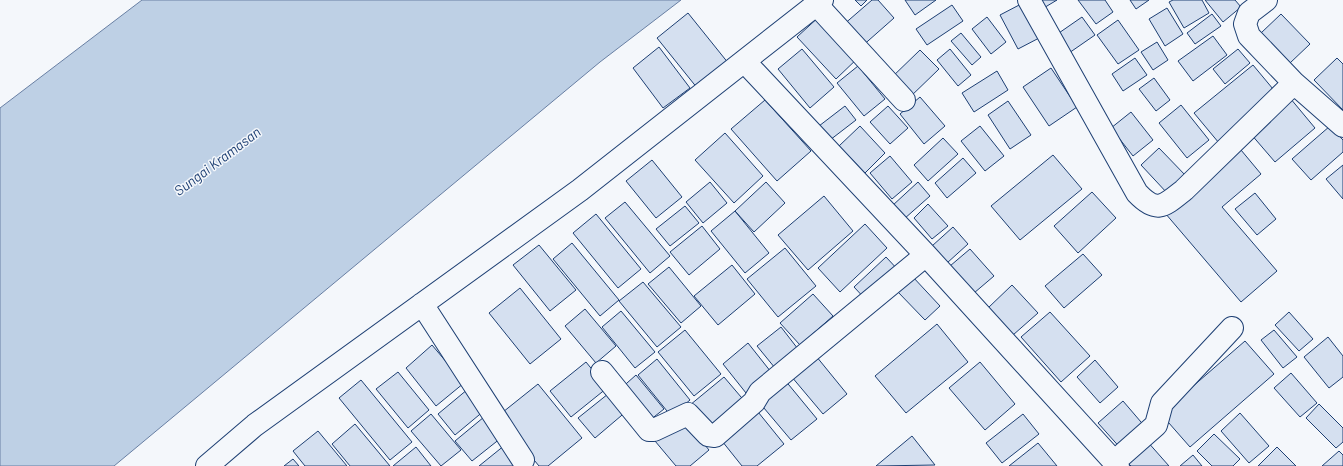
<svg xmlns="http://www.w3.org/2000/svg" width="1343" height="466" viewBox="0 0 1343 466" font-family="Barlow,sans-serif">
  <rect width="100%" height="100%" fill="#f4f7fb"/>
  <path fill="#bed0e5" stroke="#687fa3" d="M 142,0 L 681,0 L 600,62 L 114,466 L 0,466 L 0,108 Z"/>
  <path fill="#d5e0f0" stroke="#1d3f73" d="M 855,0 L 867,0 L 861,6 Z
    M 872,0 L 878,0 L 894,18 L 860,48 L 842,26 Z
    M 905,0 L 936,0 L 915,15 Z
    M 1036,0 L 1057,0 L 1042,9 Z
    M 1078,0 L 1105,0 L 1113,12 L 1096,24 Z
    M 1130,0 L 1149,0 L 1136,9 Z
    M 1173,0 L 1202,0 L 1209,13 L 1184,28 L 1169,2 Z
    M 1205,0 L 1235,0 L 1241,7 L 1223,22 Z
    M 1023,3 L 1041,37 L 1018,49 L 1000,15 Z
    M 952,5 L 963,21 L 927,45 L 916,29 Z
    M 1167,8 L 1183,34 L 1165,46 L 1149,19 Z
    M 688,13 L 729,64 L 698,89 L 657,38 Z
    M 822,14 L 860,56 L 836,79 L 797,37 Z
    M 1212,14 L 1221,26 L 1195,44 L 1187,33 Z
    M 1281,14 L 1310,44 L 1290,63 L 1261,33 Z
    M 987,17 L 1006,42 L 991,54 L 972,29 Z
    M 1082,17 L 1095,35 L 1069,53 L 1056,35 Z
    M 1118,20 L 1139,50 L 1118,64 L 1097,35 Z
    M 961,33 L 981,57 L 972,65 L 951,41 Z
    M 1213,36 L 1227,55 L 1193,81 L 1178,61 Z
    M 1157,42 L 1168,60 L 1153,70 L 1141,52 Z
    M 659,47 L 690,88 L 663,108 L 633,68 Z
    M 802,49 L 834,87 L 810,108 L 778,69 Z
    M 950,49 L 971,75 L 958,86 L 937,60 Z
    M 1238,49 L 1250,63 L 1225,84 L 1213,69 Z
    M 920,50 L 939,69 L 908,99 L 889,80 Z
    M 1135,58 L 1147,75 L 1123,91 L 1112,74 Z
    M 1337,58 L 1343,64 L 1343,110 L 1314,80 Z
    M 1253,65 L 1278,95 L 1219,143 L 1194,113 Z
    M 858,66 L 885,99 L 864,116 L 837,83 Z
    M 1051,68 L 1077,107 L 1049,126 L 1023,87 Z
    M 997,71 L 1008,90 L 974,112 L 962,93 Z
    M 1154,78 L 1170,100 L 1156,111 L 1139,89 Z
    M 920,97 L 945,126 L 924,144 L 900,114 Z
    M 1290,98 L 1315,128 L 1275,162 L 1250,133 Z
    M 765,100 L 811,151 L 777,181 L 731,129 Z
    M 1008,101 L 1031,135 L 1010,149 L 988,115 Z
    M 1181,105 L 1209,140 L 1187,158 L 1159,123 Z
    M 845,106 L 856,120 L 830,140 L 819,126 Z
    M 888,106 L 908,128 L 890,144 L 870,122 Z
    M 1131,112 L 1153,140 L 1133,156 L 1111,128 Z
    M 860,126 L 885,153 L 865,173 L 839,146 Z
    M 980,126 L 1004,156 L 985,171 L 961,141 Z
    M 1330,126 L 1343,140 L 1343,152 L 1311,180 L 1292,159 Z
    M 725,133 L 763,176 L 734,203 L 695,160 Z
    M 943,138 L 958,154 L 928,181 L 914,165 Z
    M 1159,148 L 1187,177 L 1168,194 L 1141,165 Z
    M 1241,150 L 1261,174 L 1222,207 L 1277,271 L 1241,302 L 1165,213 Z
    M 1053,155 L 1082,189 L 1020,240 L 991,206 Z
    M 890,156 L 912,182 L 892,199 L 870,173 Z
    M 963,158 L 976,173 L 947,198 L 935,183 Z
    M 652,160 L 682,197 L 656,218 L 626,181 Z
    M 1343,165 L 1343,199 L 1326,179 Z
    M 710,182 L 727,203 L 703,223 L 686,202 Z
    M 766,182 L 785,203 L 754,232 L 735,211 Z
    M 918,182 L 930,196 L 904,219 L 892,206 Z
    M 1092,192 L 1116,218 L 1078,253 L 1054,226 Z
    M 1255,193 L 1276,219 L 1257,235 L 1235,209 Z
    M 824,196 L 853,231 L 808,270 L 778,235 Z
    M 625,202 L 670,256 L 650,273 L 605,218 Z
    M 928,204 L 948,226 L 932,239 L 914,218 Z
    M 685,206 L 699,223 L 670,246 L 656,229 Z
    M 735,211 L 769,253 L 745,273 L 711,231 Z
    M 596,214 L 641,269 L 618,288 L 573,233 Z
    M 865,224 L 887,248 L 840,292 L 818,268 Z
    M 702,226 L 720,249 L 689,275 L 670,252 Z
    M 953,227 L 968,244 L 947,263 L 932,246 Z
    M 572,243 L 619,300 L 600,316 L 553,259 Z
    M 539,245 L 576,290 L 550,311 L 513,265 Z
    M 785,248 L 816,286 L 778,317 L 747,279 Z
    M 970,249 L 994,276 L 974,293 L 950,266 Z
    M 1083,254 L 1102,275 L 1064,308 L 1045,286 Z
    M 886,257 L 900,272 L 868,302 L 854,287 Z
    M 732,265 L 755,294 L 718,325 L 694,296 Z
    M 669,267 L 701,306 L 681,323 L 648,284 Z
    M 912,276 L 940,306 L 925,320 L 897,291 Z
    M 643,282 L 681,327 L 657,347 L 619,301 Z
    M 1012,285 L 1038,313 L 1013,335 L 988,308 Z
    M 520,288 L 561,339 L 530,364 L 489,313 Z
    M 813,294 L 833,316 L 800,345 L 780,323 Z
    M 585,309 L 616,346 L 596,363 L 565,326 Z
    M 621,311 L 655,352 L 635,368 L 602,327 Z
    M 1050,312 L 1090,356 L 1061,382 L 1021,337 Z
    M 1289,312 L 1313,339 L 1299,351 L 1275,325 Z
    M 937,324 L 968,362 L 906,413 L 875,376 Z
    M 781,327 L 798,349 L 775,368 L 757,346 Z
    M 685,330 L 721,374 L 694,396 L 658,352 Z
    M 1274,330 L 1297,357 L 1283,368 L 1261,340 Z
    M 1328,337 L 1343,356 L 1343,377 L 1329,388 L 1304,357 Z
    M 1245,341 L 1274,374 L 1190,447 L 1161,414 Z
    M 748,343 L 771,372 L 746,393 L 723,364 Z
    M 432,345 L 464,383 L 436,406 L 406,368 Z
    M 816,356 L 847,394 L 823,414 L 791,376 Z
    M 657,359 L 690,400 L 671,416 L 638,375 Z
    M 1095,360 L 1118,387 L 1100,403 L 1077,377 Z
    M 586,362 L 607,388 L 571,417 L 550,391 Z
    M 980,362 L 1015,404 L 985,430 L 949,388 Z
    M 398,372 L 429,410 L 408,428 L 376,389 Z
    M 1291,373 L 1317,403 L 1300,417 L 1274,388 Z
    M 636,375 L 664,409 L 645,424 L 618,391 Z
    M 724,377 L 747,404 L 712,432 L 690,405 Z
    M 784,379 L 817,419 L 791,440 L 758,401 Z
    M 361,380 L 412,442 L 390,460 L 339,398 Z
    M 538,384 L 582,438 L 548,466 L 539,466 L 498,416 Z
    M 468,389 L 485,410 L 455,435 L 438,414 Z
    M 613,390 L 628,410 L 595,438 L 578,418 Z
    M 1123,401 L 1147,429 L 1123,451 L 1098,423 Z
    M 1319,404 L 1343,428 L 1343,442 L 1336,448 L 1306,418 Z
    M 754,407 L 784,444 L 757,466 L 742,466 L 718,436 Z
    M 1240,413 L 1269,446 L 1249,463 L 1221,431 Z
    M 431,414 L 461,450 L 441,466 L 411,431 Z
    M 1023,414 L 1039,434 L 1002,463 L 986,443 Z
    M 484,417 L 501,438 L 472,461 L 455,441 Z
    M 683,418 L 709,450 L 690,466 L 676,466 L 655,441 Z
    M 355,424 L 390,466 L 350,466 L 332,444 Z
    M 318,431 L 347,466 L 305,466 L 293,451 Z
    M 1214,434 L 1240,459 L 1233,466 L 1212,466 L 1197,451 Z
    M 912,436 L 935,465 L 876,466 Z
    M 1146,440 L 1169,466 L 1131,466 L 1124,459 Z
    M 1038,443 L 1057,466 L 1009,466 Z
    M 505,445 L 522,466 L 479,466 Z
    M 416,447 L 431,466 L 393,466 Z
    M 1277,447 L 1296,466 L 1258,466 Z
    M 1339,451 L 1343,455 L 1343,466 L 1322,466 Z
    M 1193,455 L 1202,466 L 1180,466 Z
    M 293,459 L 299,466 L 284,466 Z"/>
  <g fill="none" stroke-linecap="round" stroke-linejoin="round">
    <defs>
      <path id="minor" d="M 1029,0 L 1137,193 C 1157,214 1164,206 1184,190 L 1294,83 L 1343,126
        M 1266,0 L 1249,13 L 1245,24 L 1249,36 L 1294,83
        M 816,4 L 904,100
        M 745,62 L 926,255 L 1118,466
        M 422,304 L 523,460
        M 602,372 L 649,430 L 654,430 L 688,414 L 708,435 L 715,436 L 754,402 L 760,392 L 926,255
        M 1114,462 L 1156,425 L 1162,403 L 1232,328
        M 207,466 L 255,425 L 580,190 L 822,0"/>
    </defs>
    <use href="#minor" stroke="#1d3f73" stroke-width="24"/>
    <use href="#minor" stroke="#f4f7fb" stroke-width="22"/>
  </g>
  <g text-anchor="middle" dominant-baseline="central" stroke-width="3" stroke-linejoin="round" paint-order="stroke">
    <g font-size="14" font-style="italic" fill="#1d3f73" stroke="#f4f7fb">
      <text transform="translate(217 161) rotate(-37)">Sungai Kramasan</text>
    </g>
  </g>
</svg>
